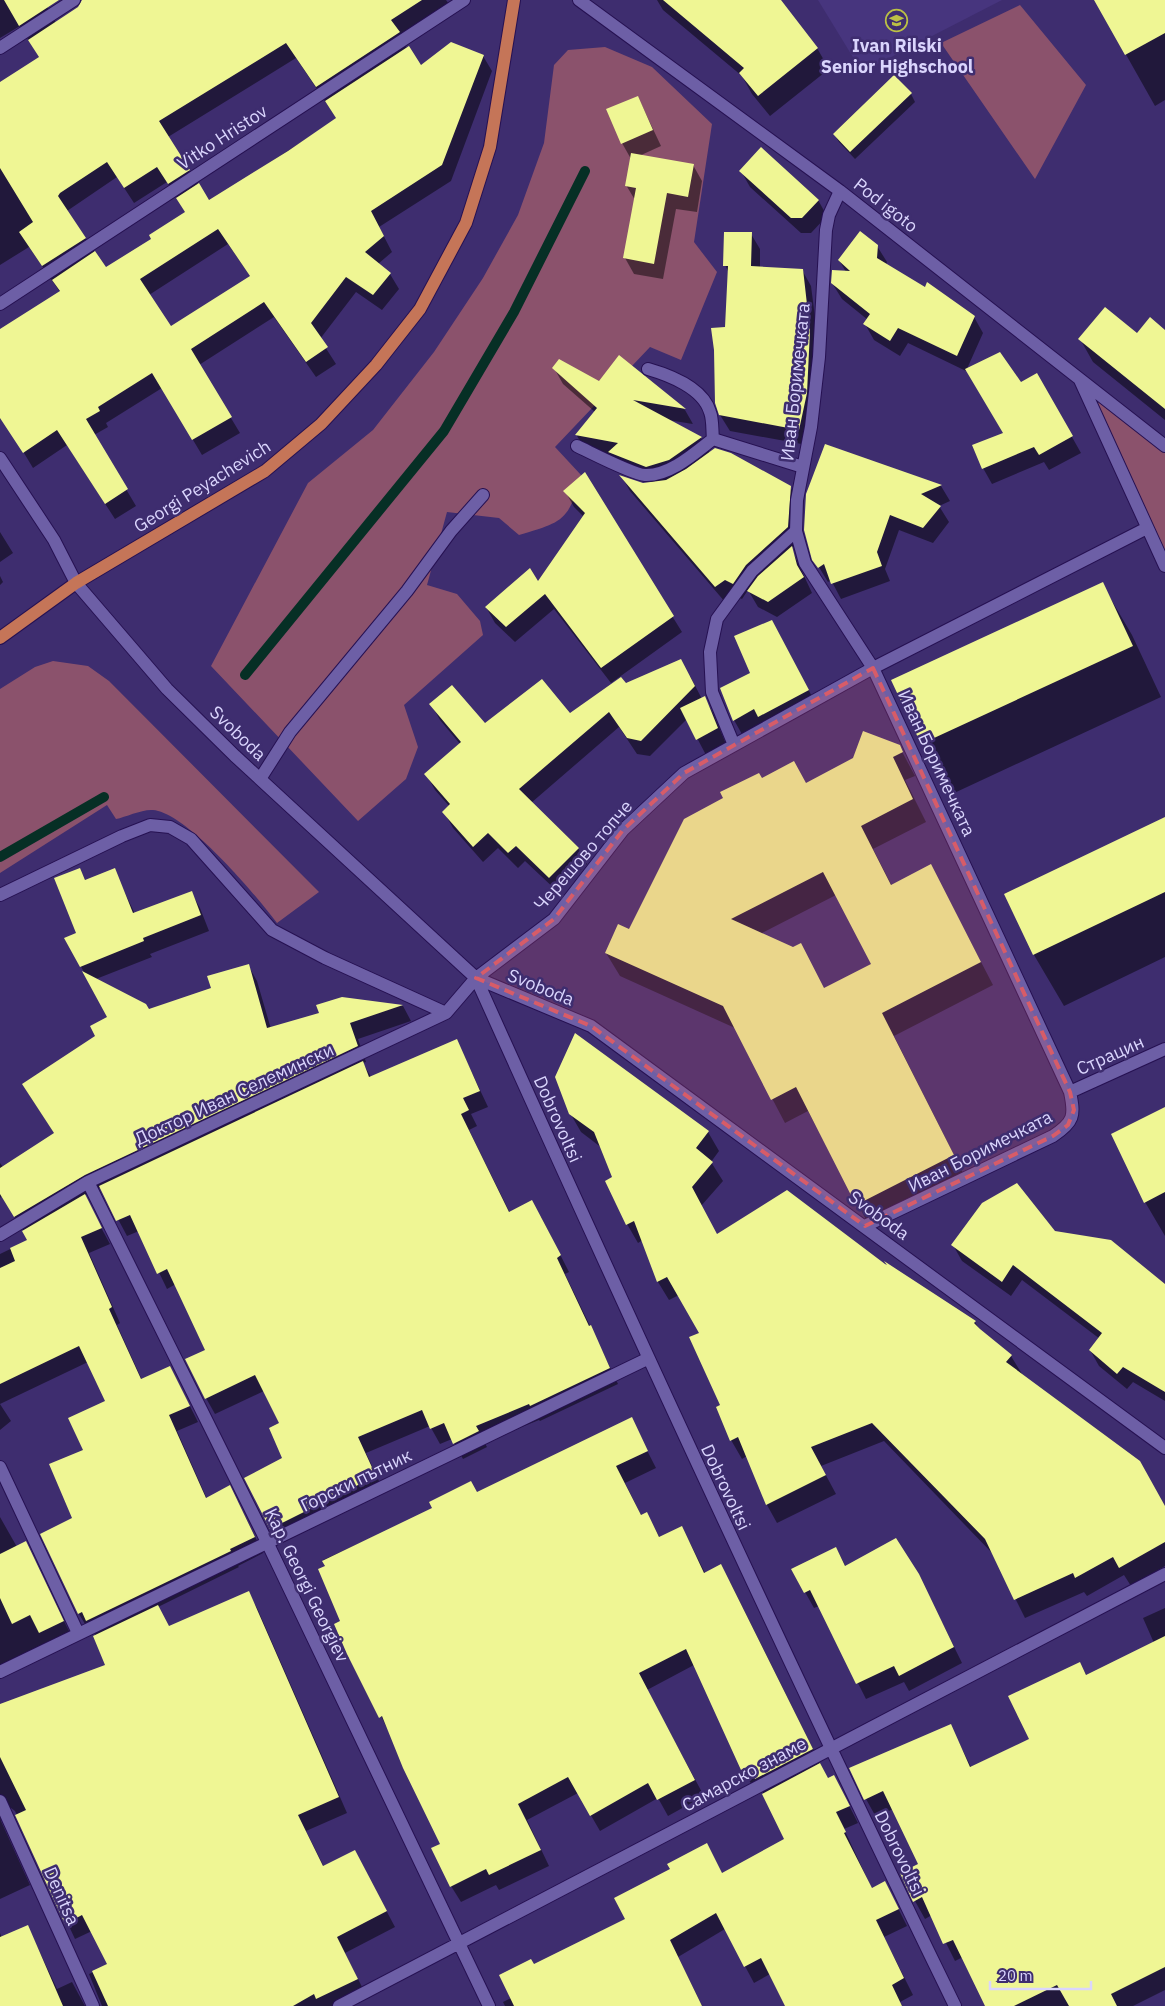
<svg xmlns="http://www.w3.org/2000/svg" width="1165" height="2006" viewBox="0 0 1165 2006" font-family="'IBM Plex Sans',sans-serif">
  <rect width="100%" height="100%" fill="#3e2d6f"/>
  <path fill="#47357e" d="M 818,0 L 1002,0 L 862,72 Z"/>
  <path fill="#8b526c" d="M 1020,5 L 1086,85 L 1035,179 L 941,43 Z
    M 605,47 L 652,67 L 712,124 L 694,242 L 717,272 L 681,360 L 650,347 L 555,447 L 581,475 C 569,521 563,522 519,535 L 499,518 L 447,512 L 427,585 L 457,594 L 480,621 L 483,635 L 404,705 L 418,747 L 406,779 L 358,821 L 211,666 L 308,483 L 373,430 L 434,352 L 483,278 L 518,215 L 544,143 L 554,65 L 568,50 Z
    M 1079,378 L 1165,446 L 1165,566 Z
    M 53,661 L 88,666 L 109,681 L 319,892 L 277,923 C 256,895 187,813 153,810 C 142,809 126,817 116,819 L 107,805 L 0,873 L 0,689 L 35,667 Z"/>
  <path fill="#0007" fill-rule="evenodd" d="M 0,0 L 54,0 L 46,5 L 56,23 L 127,0 L 446,0 L 449,4 L 400,36 L 407,48 L 421,66 L 483,56 L 492,71 L 451,181 L 379,227 L 392,252 L 378,264 L 390,274 L 399,289 L 382,310 L 356,292 L 320,339 L 336,364 L 316,377 L 274,317 L 199,365 L 240,433 L 202,455 L 162,388 L 106,423 L 108,427 L 94,435 L 136,506 L 115,519 L 67,445 L 33,468 L 0,413 L 0,331 L 60,292 L 29,247 L 0,265 L 0,89 L 40,58 L 20,26 L 0,38 ZM 296,58 L 337,119 L 209,202 L 168,137 ZM 117,177 L 134,203 L 167,182 L 186,213 L 153,239 L 106,269 L 67,211 ZM 228,244 L 251,277 L 170,328 L 149,295 Z
    M 657,0 L 779,0 L 817,48 L 829,69 L 770,116 L 752,94 L 742,76 L 663,10 Z
    M 1107,0 L 1165,0 L 1165,100 L 1155,106 L 1098,5 Z
    M 911,94 L 915,102 L 855,159 L 839,142 L 834,134 Z
    M 638,97 L 661,146 L 639,156 L 693,165 L 702,181 L 697,212 L 676,209 L 663,279 L 634,274 L 625,258 L 635,200 L 626,185 L 631,159 L 622,143 Z
    M 741,171 L 818,200 L 827,216 L 811,233 L 801,233 L 750,187 Z
    M 751,234 L 760,249 L 760,268 L 802,270 L 811,286 L 819,348 L 807,445 L 730,431 L 720,415 L 729,273 L 725,265 Z
    M 877,246 L 887,262 L 886,265 L 974,317 L 983,333 L 966,371 L 908,343 L 900,356 L 874,340 L 865,324 L 868,320 L 842,299 L 832,283 L 846,272 L 839,260 Z
    M 1165,331 L 1165,420 L 1093,362 L 1080,339 Z
    M 619,357 L 685,410 L 693,424 L 668,420 L 701,438 L 710,453 L 790,487 L 800,503 L 796,543 L 791,548 L 812,593 L 777,617 L 758,607 L 748,590 L 742,599 L 735,595 L 725,602 L 630,491 L 622,477 L 643,484 L 654,483 L 586,451 L 577,436 L 595,412 L 563,384 L 554,368 L 599,382 Z
    M 1037,375 L 1081,453 L 1049,470 L 1044,462 L 992,484 L 983,468 L 1005,434 L 1021,384 Z
    M 826,445 L 941,486 L 950,501 L 939,506 L 949,522 L 933,543 L 899,530 L 885,569 L 890,581 L 841,599 L 831,580 L 828,582 L 814,559 Z
    M 584,474 L 682,632 L 611,683 L 554,609 L 515,642 L 495,623 L 486,607 L 538,584 L 584,517 L 574,507 L 565,491 Z
    M 0,532 L 13,553 L 0,562 Z
    M 0,576 L 3,582 L 0,585 Z
    M 1102,584 L 1132,635 L 1161,697 L 952,794 L 922,743 L 893,681 Z
    M 772,621 L 817,706 L 743,736 L 734,720 Z
    M 690,676 L 702,699 L 704,697 L 713,713 L 726,744 L 706,755 L 687,719 L 650,756 L 637,754 L 619,727 L 531,803 L 578,848 L 587,864 L 558,892 L 525,861 L 518,868 L 498,848 L 483,862 L 453,828 L 444,812 L 450,807 L 435,790 L 426,774 L 460,744 L 440,720 L 431,704 L 485,725 L 569,715 L 625,684 Z
    M 899,746 L 915,776 L 905,780 L 926,822 L 873,849 L 892,886 L 931,866 L 993,985 L 894,1036 L 966,1179 L 870,1227 L 808,1111 L 785,1123 L 735,1028 L 620,976 L 606,953 L 629,930 L 761,779 L 807,784 ZM 836,895 L 872,964 L 824,989 L 793,949 L 760,934 Z
    M 1165,818 L 1165,957 L 1064,1006 L 1034,955 L 1005,895 Z
    M 80,870 L 86,881 L 114,870 L 135,914 L 191,892 L 200,908 L 209,931 L 150,954 L 152,957 L 96,979 L 149,1010 L 212,989 L 248,965 L 257,981 L 271,1029 L 321,1013 L 342,998 L 403,1006 L 411,1021 L 358,1039 L 366,1062 L 363,1063 L 371,1077 L 457,1041 L 488,1107 L 471,1114 L 477,1126 L 469,1130 L 510,1213 L 541,1217 L 569,1272 L 565,1274 L 618,1384 L 540,1421 L 539,1420 L 484,1442 L 487,1447 L 463,1459 L 452,1439 L 440,1444 L 430,1426 L 366,1453 L 384,1492 L 280,1544 L 271,1529 L 283,1458 L 280,1424 L 264,1391 L 215,1414 L 206,1398 L 207,1350 L 176,1284 L 167,1289 L 139,1231 L 127,1236 L 101,1187 L 84,1196 L 110,1244 L 89,1253 L 120,1323 L 117,1325 L 142,1380 L 170,1367 L 198,1422 L 177,1431 L 207,1499 L 238,1502 L 263,1553 L 238,1566 L 239,1567 L 158,1607 L 169,1627 L 248,1593 L 257,1608 L 347,1813 L 306,1831 L 324,1867 L 363,1867 L 395,1927 L 345,1953 L 366,1995 L 343,2006 L 102,2006 L 89,1974 L 109,1965 L 92,1931 L 75,1939 L 15,1811 L 11,1808 L 5,1809 L 0,1816 L 1,1821 L 30,1885 L 0,1899 L 0,1706 L 107,1665 L 96,1636 L 91,1628 L 88,1629 L 79,1614 L 42,1535 L 74,1519 L 85,1451 L 106,1402 L 88,1362 L 0,1404 L 11,1421 L 0,1430 L 0,1254 L 29,1240 L 2,1196 L 0,1198 L 0,1163 L 3,1167 L 55,1134 L 23,1085 L 97,1036 L 108,1018 L 66,938 L 77,934 Z
    M 575,1035 L 708,1132 L 719,1151 L 711,1162 L 723,1181 L 701,1206 L 717,1235 L 884,1265 L 975,1322 L 981,1332 L 1011,1356 L 1022,1374 L 1165,1508 L 1165,1566 L 1131,1586 L 1124,1575 L 1087,1596 L 1084,1592 L 1025,1618 L 993,1554 L 884,1441 L 821,1466 L 836,1494 L 777,1523 L 767,1505 L 747,1456 L 742,1459 L 731,1440 L 701,1334 L 679,1295 L 669,1300 L 658,1282 L 643,1240 L 638,1243 L 627,1224 L 614,1178 L 602,1148 L 581,1132 L 570,1113 Z
    M 1165,1108 L 1165,1236 L 1145,1202 Z
    M 1054,1232 L 1165,1285 L 1165,1401 L 1133,1382 L 1127,1389 L 1099,1366 L 1090,1350 L 1100,1339 L 1022,1280 L 1011,1296 L 962,1261 L 953,1245 Z
    M 631,1419 L 656,1468 L 625,1483 L 642,1517 L 647,1514 L 660,1538 L 682,1527 L 705,1573 L 730,1582 L 828,1779 L 834,1776 L 858,1823 L 844,1829 L 872,1889 L 885,1882 L 907,1926 L 884,1937 L 913,1995 L 900,2002 L 902,2006 L 786,2006 L 770,1974 L 754,1983 L 725,1929 L 678,1957 L 702,2006 L 505,2006 L 503,2002 L 511,1998 L 534,1966 L 722,1874 L 785,1840 L 758,1782 L 752,1785 L 742,1769 L 694,1665 L 647,1690 L 704,1796 L 668,1816 L 658,1798 L 600,1831 L 578,1793 L 527,1820 L 549,1866 L 499,1890 L 496,1885 L 461,1902 L 451,1886 L 442,1845 L 390,1734 L 335,1624 L 342,1621 L 323,1560 L 434,1509 L 477,1493 Z
    M 0,1517 L 17,1547 L 25,1543 L 72,1637 L 0,1665 Z
    M 836,1548 L 846,1567 L 927,1592 L 962,1663 L 909,1691 L 904,1682 L 866,1699 L 819,1606 L 814,1608 L 805,1592 Z
    M 1165,1608 L 1165,1990 L 1133,2006 L 987,2006 L 963,1957 L 955,1961 L 932,1915 L 925,1919 L 915,1901 L 920,1864 L 893,1809 L 876,1817 L 866,1799 L 950,1725 L 971,1767 L 1031,1739 L 1080,1664 L 1087,1676 L 1154,1643 L 1143,1618 Z
    M 28,1927 L 57,1989 L 72,1982 L 85,2006 L 0,2006 L 0,1933 L 2,1938 Z"/>
  <g fill="none" stroke-linecap="round" stroke-linejoin="round">
    <path stroke="#062f25" stroke-width="10" d="M 245,675 L 444,431 L 514,312 L 585,171
      M 0,857 L 104,797"/>
  </g>
  <path fill="#eff694" fill-rule="evenodd" d="M 4,0 L 59,0 L 19,26 Z
    M 82,0 L 422,0 L 391,20 L 400,32 L 316,87 L 286,43 L 159,121 L 190,170 L 168,184 L 157,167 L 124,188 L 107,162 L 60,193 L 58,196 L 86,238 L 42,266 L 19,232 L 33,222 L 0,168 L 0,82 L 39,57 L 28,40 L 78,7 Z
    M 663,0 L 781,0 L 818,48 L 758,96 L 739,73 L 744,68 Z
    M 1094,0 L 1165,0 L 1165,33 L 1125,55 Z
    M 451,42 L 484,55 L 442,165 L 371,211 L 384,236 L 365,252 L 391,273 L 373,295 L 346,277 L 311,323 L 328,347 L 306,362 L 264,302 L 191,349 L 232,417 L 192,440 L 152,373 L 98,407 L 100,411 L 86,419 L 128,489 L 105,504 L 57,430 L 23,453 L 0,418 L 0,329 L 60,291 L 52,280 L 95,251 L 106,267 L 151,239 L 149,235 L 185,212 L 176,198 L 199,183 L 209,200 L 288,151 L 336,118 L 325,101 L 409,46 L 421,65 ZM 218,229 L 250,276 L 171,326 L 140,279 Z
    M 894,75 L 912,93 L 850,152 L 833,134 Z
    M 638,96 L 653,130 L 621,144 L 606,109 Z
    M 761,147 L 819,200 L 802,218 L 791,218 L 739,171 Z
    M 631,153 L 694,164 L 688,197 L 667,193 L 654,264 L 623,258 L 636,188 L 625,186 Z
    M 860,231 L 878,245 L 877,258 L 925,287 L 927,282 L 975,316 L 957,356 L 898,328 L 890,341 L 863,324 L 870,314 L 831,283 L 832,270 L 850,271 L 838,260 Z
    M 724,232 L 752,232 L 751,266 L 803,269 L 810,331 L 807,393 L 799,430 L 719,415 L 715,403 L 714,350 L 711,328 L 725,327 L 728,266 L 723,266 Z
    M 1105,307 L 1137,333 L 1150,317 L 1165,330 L 1165,409 L 1078,339 Z
    M 1000,352 L 1021,382 L 1037,373 L 1073,436 L 1039,455 L 1034,447 L 982,469 L 972,445 L 1003,433 L 965,369 Z
    M 619,355 L 686,409 L 633,400 L 702,437 L 669,460 L 646,467 L 608,452 L 618,443 L 575,435 L 597,408 L 552,368 L 559,359 L 599,381 Z
    M 825,444 L 942,485 L 921,494 L 941,506 L 923,528 L 890,515 L 877,552 L 882,566 L 831,584 L 824,564 L 818,568 L 812,560 L 804,530 L 806,494 Z
    M 715,448 L 731,453 L 791,486 L 788,527 L 746,565 L 733,584 L 725,580 L 715,587 L 619,475 L 643,483 L 666,480 L 686,469 Z
    M 585,472 L 674,616 L 601,668 L 545,594 L 506,627 L 485,607 L 530,568 L 538,581 L 585,513 L 563,491 Z
    M 792,546 L 797,565 L 804,577 L 768,602 L 747,591 L 758,576 Z
    M 1103,582 L 1133,646 L 921,744 L 891,680 Z
    M 772,620 L 809,690 L 758,717 L 754,709 L 733,721 L 720,688 L 750,673 L 734,636 Z
    M 681,659 L 695,686 L 641,741 L 627,738 L 609,712 L 519,789 L 579,848 L 549,878 L 516,846 L 508,853 L 488,833 L 473,847 L 442,812 L 450,804 L 424,774 L 461,742 L 429,704 L 452,685 L 485,723 L 542,679 L 570,713 L 621,677 L 626,683 Z
    M 705,696 L 718,728 L 696,740 L 680,708 Z
    M 863,731 L 900,745 L 903,752 L 893,757 L 913,799 L 861,826 L 891,885 L 931,864 L 981,962 L 882,1013 L 954,1155 L 856,1205 L 796,1087 L 771,1100 L 723,1006 L 605,953 L 618,924 L 629,929 L 684,819 L 723,798 L 720,792 L 759,773 L 762,778 L 794,761 L 806,783 L 853,758 ZM 823,872 L 871,964 L 824,988 L 801,943 L 793,947 L 731,919 Z
    M 1165,817 L 1165,892 L 1033,955 L 1004,894 Z
    M 80,868 L 85,880 L 115,868 L 133,913 L 192,891 L 201,915 L 143,938 L 144,941 L 80,967 L 64,938 L 76,933 L 54,878 Z
    M 249,964 L 267,1028 L 319,1013 L 316,1005 L 342,997 L 403,1005 L 350,1023 L 358,1046 L 85,1175 L 14,1217 L 0,1194 L 0,1168 L 54,1133 L 22,1084 L 95,1036 L 90,1026 L 107,1017 L 82,971 L 146,1004 L 149,1009 L 211,988 L 207,976 Z
    M 575,1033 L 709,1131 L 696,1148 L 713,1162 L 692,1187 L 717,1234 L 787,1190 L 885,1264 L 887,1265 L 884,1261 L 976,1321 L 974,1323 L 980,1329 L 1012,1355 L 1006,1362 L 1140,1461 L 1165,1506 L 1165,1542 L 1119,1568 L 1113,1557 L 1075,1578 L 1073,1573 L 1014,1600 L 985,1539 L 872,1423 L 811,1447 L 826,1475 L 766,1505 L 738,1437 L 730,1441 L 716,1407 L 720,1405 L 689,1337 L 699,1333 L 667,1277 L 657,1282 L 634,1221 L 626,1225 L 605,1181 L 612,1177 L 594,1132 L 569,1114 L 555,1077 Z
    M 457,1039 L 480,1091 L 463,1098 L 469,1110 L 461,1114 L 509,1212 L 532,1200 L 561,1255 L 557,1258 L 589,1326 L 591,1325 L 610,1368 L 530,1406 L 529,1404 L 476,1426 L 479,1431 L 453,1444 L 444,1423 L 430,1429 L 422,1410 L 358,1437 L 376,1476 L 270,1529 L 244,1478 L 282,1458 L 269,1428 L 279,1423 L 255,1375 L 205,1399 L 185,1359 L 205,1350 L 167,1269 L 157,1274 L 130,1215 L 116,1221 L 99,1186 L 363,1061 L 369,1077 Z
    M 1165,1107 L 1165,1192 L 1144,1203 L 1111,1134 Z
    M 1017,1183 L 1055,1231 L 1111,1240 L 1165,1284 L 1165,1392 L 1123,1367 L 1117,1374 L 1089,1350 L 1102,1333 L 1013,1265 L 1002,1282 L 951,1245 L 982,1203 Z
    M 85,1194 L 102,1228 L 81,1237 L 112,1307 L 109,1309 L 141,1379 L 170,1366 L 190,1406 L 169,1415 L 206,1498 L 230,1485 L 255,1537 L 230,1549 L 231,1551 L 86,1621 L 82,1612 L 78,1614 L 40,1534 L 72,1518 L 49,1464 L 83,1450 L 68,1418 L 105,1401 L 79,1346 L 0,1384 L 0,1268 L 15,1261 L 10,1248 L 27,1240 L 22,1231 Z
    M 632,1417 L 648,1451 L 616,1466 L 641,1515 L 647,1512 L 659,1537 L 682,1526 L 704,1573 L 721,1564 L 813,1749 L 755,1779 L 749,1766 L 741,1770 L 686,1649 L 639,1673 L 695,1780 L 657,1800 L 648,1783 L 590,1816 L 568,1777 L 518,1804 L 541,1850 L 489,1875 L 486,1869 L 450,1887 L 431,1848 L 440,1844 L 403,1768 L 382,1716 L 379,1718 L 347,1654 L 334,1624 L 340,1621 L 318,1569 L 325,1566 L 322,1561 L 432,1508 L 429,1502 L 471,1481 L 477,1492 Z
    M 896,1538 L 919,1574 L 954,1647 L 899,1676 L 894,1666 L 856,1684 L 810,1590 L 804,1593 L 791,1569 L 836,1547 L 845,1566 Z
    M 26,1541 L 64,1621 L 39,1633 L 30,1615 L 12,1624 L 0,1598 L 0,1554 Z
    M 249,1591 L 339,1797 L 298,1815 L 323,1866 L 355,1850 L 387,1911 L 337,1937 L 358,1979 L 316,1999 L 314,1994 L 293,2006 L 108,2006 L 92,1971 L 107,1964 L 82,1915 L 65,1924 L 15,1815 L 26,1810 L 0,1757 L 0,1704 L 105,1665 L 93,1636 L 158,1605 L 169,1626 Z
    M 1165,1636 L 1165,1967 L 1111,1994 L 1117,2006 L 1069,2006 L 1057,1985 L 1014,2006 L 985,2006 L 953,1940 L 943,1944 L 922,1897 L 913,1902 L 900,1873 L 918,1864 L 883,1791 L 864,1800 L 849,1768 L 951,1724 L 970,1767 L 1029,1739 L 1008,1696 L 1080,1662 L 1086,1675 Z
    M 820,1763 L 828,1778 L 834,1775 L 850,1806 L 836,1812 L 846,1832 L 844,1833 L 872,1888 L 885,1881 L 899,1909 L 876,1920 L 904,1978 L 892,1985 L 902,2006 L 785,2006 L 761,1958 L 744,1967 L 716,1913 L 670,1940 L 702,2006 L 514,2006 L 499,1975 L 531,1959 L 534,1964 L 625,1919 L 614,1898 L 670,1869 L 667,1864 L 707,1843 L 722,1873 L 784,1839 L 762,1794 Z
    M 28,1925 L 63,2006 L 0,2006 L 0,1937 Z"/>
  <g fill="none" stroke-linecap="round" stroke-linejoin="round">
    <defs>
      <path id="minor" d="M 579,0 L 840,191 L 1165,446
        M 0,48 L 74,0
        M 840,191 L 829,215 L 826,230 L 819,357 L 811,427 L 797,500 L 796,531 L 805,563 L 873,668 L 1070,1092 C 1075,1116 1074,1122 1053,1136 L 865,1226
        M 0,304 L 464,0
        M 648,369 C 669,375 703,388 710,412 C 713,420 712,430 713,439
        M 1080,380 L 1165,566
        M 577,446 C 592,453 632,474 645,475 C 670,476 695,453 713,439 L 803,467
        M 0,458 L 54,540 L 76,583 L 167,689 L 235,756 L 476,978 L 591,1026 L 1165,1448
        M 734,745 L 712,692 L 710,652 L 717,619 L 752,571 L 796,531
        M 260,779 L 290,732 L 407,591 L 451,531 L 483,495
        M 0,895 L 122,836 L 150,825 L 170,827 L 191,839 L 272,930 L 325,958 L 446,1013
        M 476,978 C 631,1323 789,1666 955,2006
        M 1070,1092 L 1165,1049
        M 88,1182 L 267,1542 L 489,2006
        M 0,1235 L 88,1182 L 446,1013 L 476,978 L 554,919 L 623,830 L 684,773 L 873,668 L 1147,528
        M 0,1467 L 78,1633
        M 0,1672 L 647,1359
        M 0,1801 L 93,2006
        M 339,2006 L 1165,1574"/>
      <path id="major" d="M 0,638 L 76,583 L 265,471 L 321,424 L 376,365 L 420,309 L 466,223 L 490,147 L 514,0"/>
    </defs>
    <use href="#minor" stroke="#261152" stroke-width="14"/>
    <use href="#major" stroke="#261152" stroke-width="14"/>
    <use href="#minor" stroke="#6d5fa6" stroke-width="12"/>
    <use href="#major" stroke="#c57558" stroke-width="12"/>
  </g>
  <path fill="#d75c68" fill-opacity="0.2" stroke="#d75c68" stroke-width="4" stroke-dasharray="10 6" stroke-linejoin="round" d="M 873,668 L 1070,1092 L 1074,1110 L 1068,1125 L 1053,1136 L 865,1226 L 591,1026 L 476,978 L 554,919 L 623,830 L 684,773 Z"/>
  <defs>
    <symbol id="school-ring" viewBox="-11 -11 22 22"><circle r="9.5" fill="#3e2d6f" stroke="#bbc045" stroke-width="1.5"/><path d="M0-5L7-2L0 1L-7-2ZM-4 1L0 2.5L4 1V4Q0 6-4 4Z" fill="#bbc045"/></symbol>
  </defs>
  <g fill-rule="evenodd">
    <use href="#school-ring" x="884" y="8" width="25" height="25"/>
  </g>
  <g text-anchor="middle" dominant-baseline="central" stroke-width="5" stroke-linejoin="round" paint-order="stroke">
    <g font-size="18" font-weight="bold" fill="#dad5fd" stroke="#3e2d6f">
      <text x="897" y="45">Ivan Rilski<tspan x="897" dy="21">Senior Highschool</tspan></text>
    </g>
    <g font-size="18" fill="#dad5fd" stroke="#3e2d6f">
      <text transform="translate(222 137) rotate(-33)">Vitko Hristov</text>
      <text transform="translate(886 205) rotate(38)">Pod igoto</text>
      <text transform="translate(795 382) rotate(-84)">Иван Боримечката</text>
      <text transform="translate(202 486) rotate(-32)">Georgi Peyachevich</text>
      <text transform="translate(238 733) rotate(44)">Svoboda</text>
      <text transform="translate(937 763) rotate(65)">Иван Боримечката</text>
      <text transform="translate(583 855) rotate(-49)">Черешово топче</text>
      <text transform="translate(541 987) rotate(22)">Svoboda</text>
      <text transform="translate(1110 1055) rotate(-24)">Страцин</text>
      <text transform="translate(234 1094) rotate(-25)">Доктор Иван Селемински</text>
      <text transform="translate(558 1119) rotate(66)">Dobrovoltsi</text>
      <text transform="translate(980 1151) rotate(-27)">Иван Боримечката</text>
      <text transform="translate(879 1215) rotate(36)">Svoboda</text>
      <text transform="translate(356 1480) rotate(-26)">Горски пътник</text>
      <text transform="translate(726 1487) rotate(65)">Dobrovoltsi</text>
      <text transform="translate(307 1585) rotate(64)">Kap. Georgi Georgiev</text>
      <text transform="translate(744 1774) rotate(-28)">Самарско знаме</text>
      <text transform="translate(900 1853) rotate(64)">Dobrovoltsi</text>
      <text transform="translate(62 1896) rotate(66)">Denitsa</text>
    </g>
  </g>
  <path d="M990 1981v8h101v-8" fill="none" stroke="#dad5fd" stroke-width="2.5"/>
  <text x="998" y="1981" font-size="15" fill="#dad5fd" stroke="#3e2d6f" stroke-width="4" paint-order="stroke">20 m</text>
</svg>
